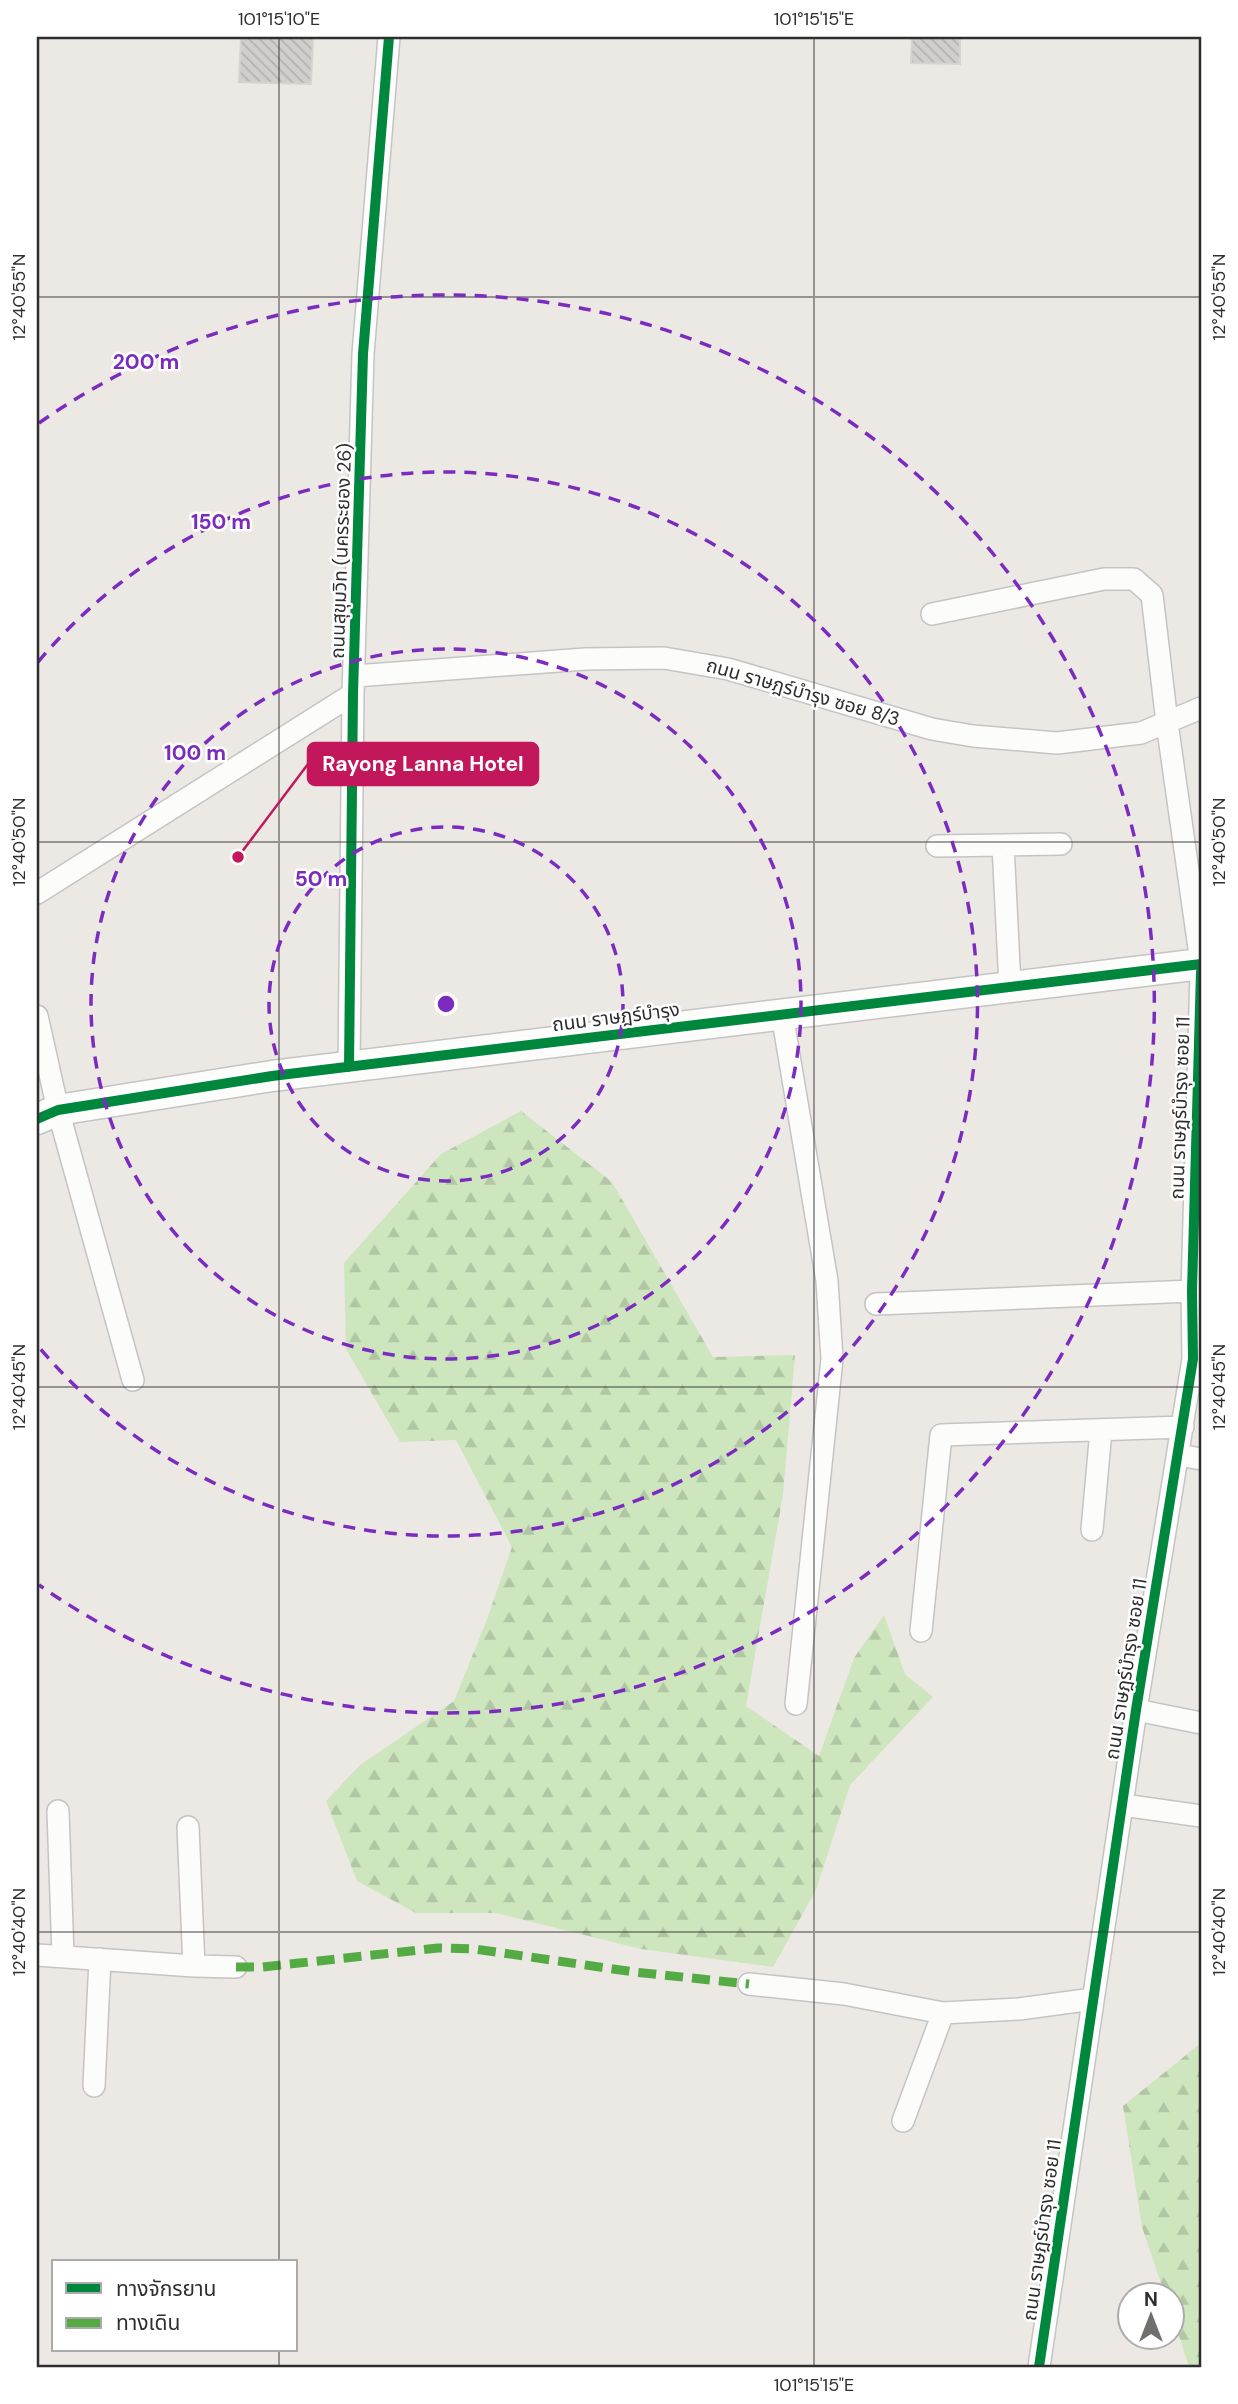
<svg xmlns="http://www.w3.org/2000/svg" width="1238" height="2404" viewBox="0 0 1238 2404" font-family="'DM Sans','Noto Sans Thai',sans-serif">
  <defs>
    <pattern id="forest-firs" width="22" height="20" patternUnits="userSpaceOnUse" patternTransform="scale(1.75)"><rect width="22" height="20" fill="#cee6be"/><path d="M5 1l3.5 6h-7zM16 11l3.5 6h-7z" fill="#b1c6a4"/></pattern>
    <pattern id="building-back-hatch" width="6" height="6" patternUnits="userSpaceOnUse" patternTransform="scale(1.75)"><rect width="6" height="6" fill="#d1cecb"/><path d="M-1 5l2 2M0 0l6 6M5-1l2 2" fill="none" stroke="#b4b1af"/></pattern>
  </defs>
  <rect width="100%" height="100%" fill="#ece8e4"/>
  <path fill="url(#forest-firs)" d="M 521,1111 L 612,1182 L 713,1357 L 795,1355 L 783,1495 L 746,1706 L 819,1756 L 854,1658 L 884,1615 L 905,1674 L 933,1697 L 850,1785 L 816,1890 L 773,1967 L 641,1949 L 496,1913 L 416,1913 L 357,1881 L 326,1801 L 360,1765 L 454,1701 L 486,1622 L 512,1547 L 456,1440 L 400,1442 L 346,1349 L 344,1263 L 441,1154 Z
    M 1201,2043 L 1201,2367 L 1189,2367 L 1172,2314 L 1172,2296 L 1165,2295 L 1142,2227 L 1123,2106 Z"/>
  <path fill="url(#building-back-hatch)" stroke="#d7d4d0" stroke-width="2" d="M 241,37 L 313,37 L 311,84 L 239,82 Z
    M 912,37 L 960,37 L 960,64 L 911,63 Z"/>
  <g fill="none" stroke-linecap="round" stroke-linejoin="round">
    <defs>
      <path id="street" d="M 932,614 L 1104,579 L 1134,579 L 1152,595 L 1167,723 L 1201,962
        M 355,676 L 585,659 L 664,658 L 728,669 L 932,729 L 973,736 L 1057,743 L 1141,733 L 1201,708
        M 1003,845 L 1010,986
        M 937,846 L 1061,844
        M 37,893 L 353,694
        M 782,1014 L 827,1281 L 832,1359 L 796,1704
        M 37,1016 L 58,1110 L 133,1380
        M 349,1067 L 353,694 L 363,354 L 389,37
        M 876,1304 L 1192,1291
        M 1179,1455 L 1201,1459
        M 1092,1530 L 1101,1430
        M 921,1631 L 941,1435 L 1183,1427
        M 1136,1710 L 1201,1723
        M 1123,1805 L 1201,1816
        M 58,1811 L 63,1956
        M 188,1827 L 194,1966
        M 37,1955 L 194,1966 L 236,1967
        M 749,1984 L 844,1994 L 943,2013 L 1019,2009 L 1093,1999
        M 94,2086 L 100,1959
        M 903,2121 L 943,2013
        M 1039,2367 L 1136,1710 L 1193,1359 L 1192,1291 L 1201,972"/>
      <path id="secondary" d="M 37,1119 L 58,1110 L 272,1076 L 1201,964"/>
    </defs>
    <use href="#street" stroke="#c5c4c5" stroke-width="24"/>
    <use href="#secondary" stroke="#c5c4c5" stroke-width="33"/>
    <use href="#street" stroke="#fcfcfb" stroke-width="21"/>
    <use href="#secondary" stroke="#fcfcfb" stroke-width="30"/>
    <path stroke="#54ab44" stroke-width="9" stroke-dasharray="18 9" stroke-linecap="butt" d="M 236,1967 L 263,1967 L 438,1948 L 475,1949 L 634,1972 L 749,1984"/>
    <defs>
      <path id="cycleway" d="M 349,1067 L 353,694 L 363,354 L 389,37
        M 37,1119 L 58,1110 L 272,1076 L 1201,964
        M 1039,2367 L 1136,1710 L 1193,1359 L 1192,1291 L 1201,972"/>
    </defs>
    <use href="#cycleway" stroke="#fff" stroke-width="15"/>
    <use href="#cycleway" stroke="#00873e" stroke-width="10"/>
  </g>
  <path fill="none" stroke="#2e2e2e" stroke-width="2" stroke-opacity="0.45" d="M 279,37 L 279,2262M 814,37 L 814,2367M 37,297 L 1201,297M 37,842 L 1201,842M 37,1387 L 1201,1387M 37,1932 L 1201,1932M 279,2350 L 279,2367"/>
  <g fill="none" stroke="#7b2cbf" stroke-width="3.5" stroke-dasharray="12 9">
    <circle cx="446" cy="1004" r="177"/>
    <circle cx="446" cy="1004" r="355"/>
    <path d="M38 662A532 532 0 1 1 38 1346"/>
    <path d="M39 423A709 709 0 1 1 39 1585"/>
  </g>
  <g text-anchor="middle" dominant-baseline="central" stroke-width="5" stroke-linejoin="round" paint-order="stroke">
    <g font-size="19" fill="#2e2e2e" stroke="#fff">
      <text transform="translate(341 551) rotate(-88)">ถนนสุขุมวิท (นครระยอง 26)</text>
      <text transform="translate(803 692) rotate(16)">ถนน ราษฎร์บำรุง ซอย 8/3</text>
      <text transform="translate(616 1017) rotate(-7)">ถนน ราษฎร์บำรุง</text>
      <text transform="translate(1180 1108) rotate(-88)">ถนน ราษฎร์บำรุง ซอย 11</text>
      <text transform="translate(1126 1669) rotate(-81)">ถนน ราษฎร์บำรุง ซอย 11</text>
      <text transform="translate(1042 2230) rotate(-82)">ถนน ราษฎร์บำรุง ซอย 11</text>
    </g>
  </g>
  <circle cx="446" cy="1004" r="10" fill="#7b2cbf" stroke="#fff" stroke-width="3.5"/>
  <g font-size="21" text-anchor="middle" font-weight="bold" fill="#7b2cbf" stroke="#fff" stroke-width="5" stroke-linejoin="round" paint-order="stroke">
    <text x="146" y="369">200 m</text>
    <text x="221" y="529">150 m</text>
    <text x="195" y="760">100 m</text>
    <text x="321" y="886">50 m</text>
  </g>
  <path fill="none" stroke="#c2185b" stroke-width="2.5" d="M238 857L308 764"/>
  <circle fill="#c2185b" stroke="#fff" stroke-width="2.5" cx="238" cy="857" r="7"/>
  <rect fill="#c2185b" stroke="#c2185b" stroke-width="2.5" x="308" y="743" width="230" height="42" rx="7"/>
  <g font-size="21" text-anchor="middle" font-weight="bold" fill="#fff">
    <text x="423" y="771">Rayong Lanna Hotel</text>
  </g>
  <rect width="1238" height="2404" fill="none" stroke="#ffffff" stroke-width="77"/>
  <rect x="52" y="2260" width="245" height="91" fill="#ffffff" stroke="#ababab" stroke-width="2"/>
  <rect x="66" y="2283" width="35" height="10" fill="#00873e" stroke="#ababab" stroke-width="2"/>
  <text x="116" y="2296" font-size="21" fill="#2e2e2e">ทางจักรยาน</text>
  <rect x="66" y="2318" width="35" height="10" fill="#54ab44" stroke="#ababab" stroke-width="2"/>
  <text x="116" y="2330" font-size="21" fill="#2e2e2e">ทางเดิน</text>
  <g transform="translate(1151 2316)"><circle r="33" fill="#ffffff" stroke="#ababab" stroke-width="2"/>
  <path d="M0-5L12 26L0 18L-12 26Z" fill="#706f6e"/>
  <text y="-10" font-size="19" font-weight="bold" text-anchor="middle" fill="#2e2e2e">N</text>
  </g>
  <rect x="38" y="38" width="1162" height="2328" fill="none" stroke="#2e2e2e" stroke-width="2.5"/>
  <g font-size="18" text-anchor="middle" fill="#2e2e2e">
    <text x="279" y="25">101°15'10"E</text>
    <text x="814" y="25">101°15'15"E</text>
    <text transform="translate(19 297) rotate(-90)" y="6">12°40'55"N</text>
    <text transform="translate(1219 297) rotate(-90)" y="6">12°40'55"N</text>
    <text transform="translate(19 842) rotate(-90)" y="6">12°40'50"N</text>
    <text transform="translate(1219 842) rotate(-90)" y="6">12°40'50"N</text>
    <text transform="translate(19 1387) rotate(-90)" y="6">12°40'45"N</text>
    <text transform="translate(1219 1387) rotate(-90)" y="6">12°40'45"N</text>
    <text transform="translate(19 1932) rotate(-90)" y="6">12°40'40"N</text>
    <text transform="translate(1219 1932) rotate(-90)" y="6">12°40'40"N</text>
    <text x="814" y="2391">101°15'15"E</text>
  </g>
</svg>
